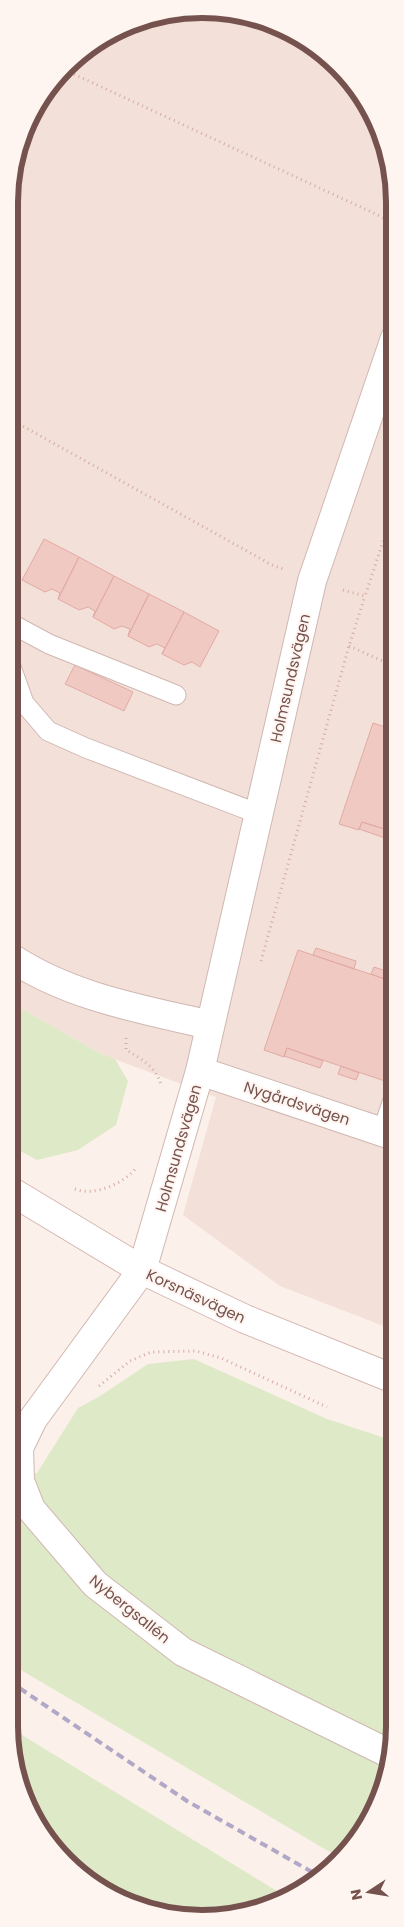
<svg xmlns="http://www.w3.org/2000/svg" width="404" height="1927" viewBox="0 0 404 1927" font-family="Poppins,sans-serif">
  <rect width="100%" height="100%" fill="#fcf0ea"/>
  <path fill="#f3e0d8" d="M 227,10 L 288,29 L 339,66 L 375,117 L 395,189 L 394,1330 L 280,1286 L 183,1215 L 216,1097 L 101,1054 L 10,1002 L 10,177 L 35,106 L 84,49 L 152,15 Z"/>
  <path fill="#dee9c8" d="M 10,1002 L 101,1054 L 115,1059 L 128,1081 L 116,1125 L 78,1150 L 37,1160 L 9,1145 Z
    M 194,1359 L 327,1419 L 394,1441 L 394,1750 L 369,1821 L 340,1858 L 9,1663 L 9,1481 L 37,1473 L 78,1408 L 100,1396 L 148,1364 Z
    M 9,1727 L 285,1896 L 264,1908 L 190,1918 L 117,1898 L 65,1861 L 23,1799 Z"/>
  <path fill="#f0c9c3" stroke="#e2aba4" d="M 44,539 L 79,557 L 58,599 L 60,593 L 52,589 L 45,592 L 22,580 Z
    M 79,557 L 114,576 L 93,617 L 95,611 L 88,607 L 79,610 L 58,599 Z
    M 114,576 L 149,594 L 128,636 L 130,629 L 122,626 L 114,629 L 93,617 Z
    M 149,594 L 184,612 L 162,654 L 165,648 L 157,644 L 149,647 L 128,636 Z
    M 184,612 L 219,631 L 200,667 L 192,662 L 184,665 L 162,654 Z
    M 75,665 L 133,692 L 124,711 L 65,684 Z
    M 373,723 L 394,730 L 394,832 L 362,822 L 359,830 L 339,824 Z
    M 362,822 L 394,832 L 394,841 L 359,829 Z
    M 316,948 L 356,961 L 354,969 L 313,955 Z
    M 298,950 L 394,982 L 394,1055 L 385,1081 L 287,1048 L 284,1057 L 264,1050 Z
    M 374,967 L 392,973 L 390,981 L 371,974 Z
    M 287,1048 L 323,1061 L 320,1068 L 284,1056 Z
    M 341,1066 L 359,1073 L 356,1080 L 338,1074 Z"/>
  <g fill="none" stroke-linecap="round" stroke-linejoin="round">
    <defs>
      <path id="lane" d="M 10,623 L 49,644 L 176,695
        M 10,664 L 24,703 L 48,731 L 86,748 L 259,814
        M 382,1132 L 394,1097"/>
      <path id="street" d="M 10,957 C 70,997 141,1009 210,1025
        M 200,1071 L 394,1136
        M 392,1755 L 183,1652 L 95,1584 L 31,1509 L 20,1481 L 19,1448 L 33,1419 L 142,1270 L 200,1071 L 312,581 L 395,338"/>
      <path id="secondary" d="M 9,1190 L 142,1270 L 245,1319 L 394,1379"/>
    </defs>
    <use href="#lane" stroke="#d0b8b2" stroke-width="21"/>
    <use href="#street" stroke="#d0b8b2" stroke-width="30"/>
    <use href="#secondary" stroke="#d5b8b2" stroke-width="30"/>
    <path stroke="#d5aba5" stroke-width="3" stroke-dasharray="1 4" stroke-linecap="butt" d="M 65,70 L 395,223
      M 10,419 L 272,565 L 283,569
      M 343,590 L 365,596 L 395,505
      M 349,646 L 394,666
      M 261,961 L 349,646 L 365,596
      M 126,1038 L 126,1050 C 142,1059 156,1067 161,1085
      M 75,1189 C 94,1197 125,1183 136,1168
      M 99,1386 L 130,1361 L 151,1352 L 196,1351 L 221,1358 L 327,1407"/>
    <use href="#lane" stroke="#fff" stroke-width="19"/>
    <use href="#street" stroke="#fff" stroke-width="28"/>
    <use href="#secondary" stroke="#fff" stroke-width="28"/>
    <path stroke="#b0a8c6" stroke-width="4" stroke-dasharray="8 5" stroke-linecap="butt" d="M 9,1681 L 187,1801 L 319,1876"/>
  </g>
  <g text-anchor="middle" dominant-baseline="central" stroke-width="4" stroke-linejoin="round" paint-order="stroke">
    <g font-size="15" fill="#76524e" stroke="#fef5f0">
      <text transform="translate(290 678) rotate(-77)">Holmsundsvägen</text>
      <text transform="translate(297 1103) rotate(18)">Nygårdsvägen</text>
      <text transform="translate(178 1148) rotate(-74)">Holmsundsvägen</text>
      <text transform="translate(196 1296) rotate(25)">Korsnäsvägen</text>
      <text transform="translate(130 1609) rotate(39)">Nybergsallén</text>
    </g>
  </g>
  <path d="M0 0H404V1927H0ZM202 18H202A184 184 0 0 1 386 202V1726A184 184 0 0 1 202 1910H202A184 184 0 0 1 18 1726V202A184 184 0 0 1 202 18Z" fill="#fef5f0" fill-rule="evenodd"/>
  <path fill="none" stroke="#76524e" stroke-width="6" d="M202 18H202A184 184 0 0 1 386 202V1726A184 184 0 0 1 202 1910H202A184 184 0 0 1 18 1726V202A184 184 0 0 1 202 18Z"/>
  <g transform="translate(369 1892) rotate(258)" stroke="#fef5f0" stroke-width="4" paint-order="stroke">
  <path d="M0-4L9 19L0 12L-9 19Z" fill="#76524e"/>
  <text y="-8" font-size="14" font-weight="bold" text-anchor="middle" fill="#76524e">N</text>
  </g>
</svg>
